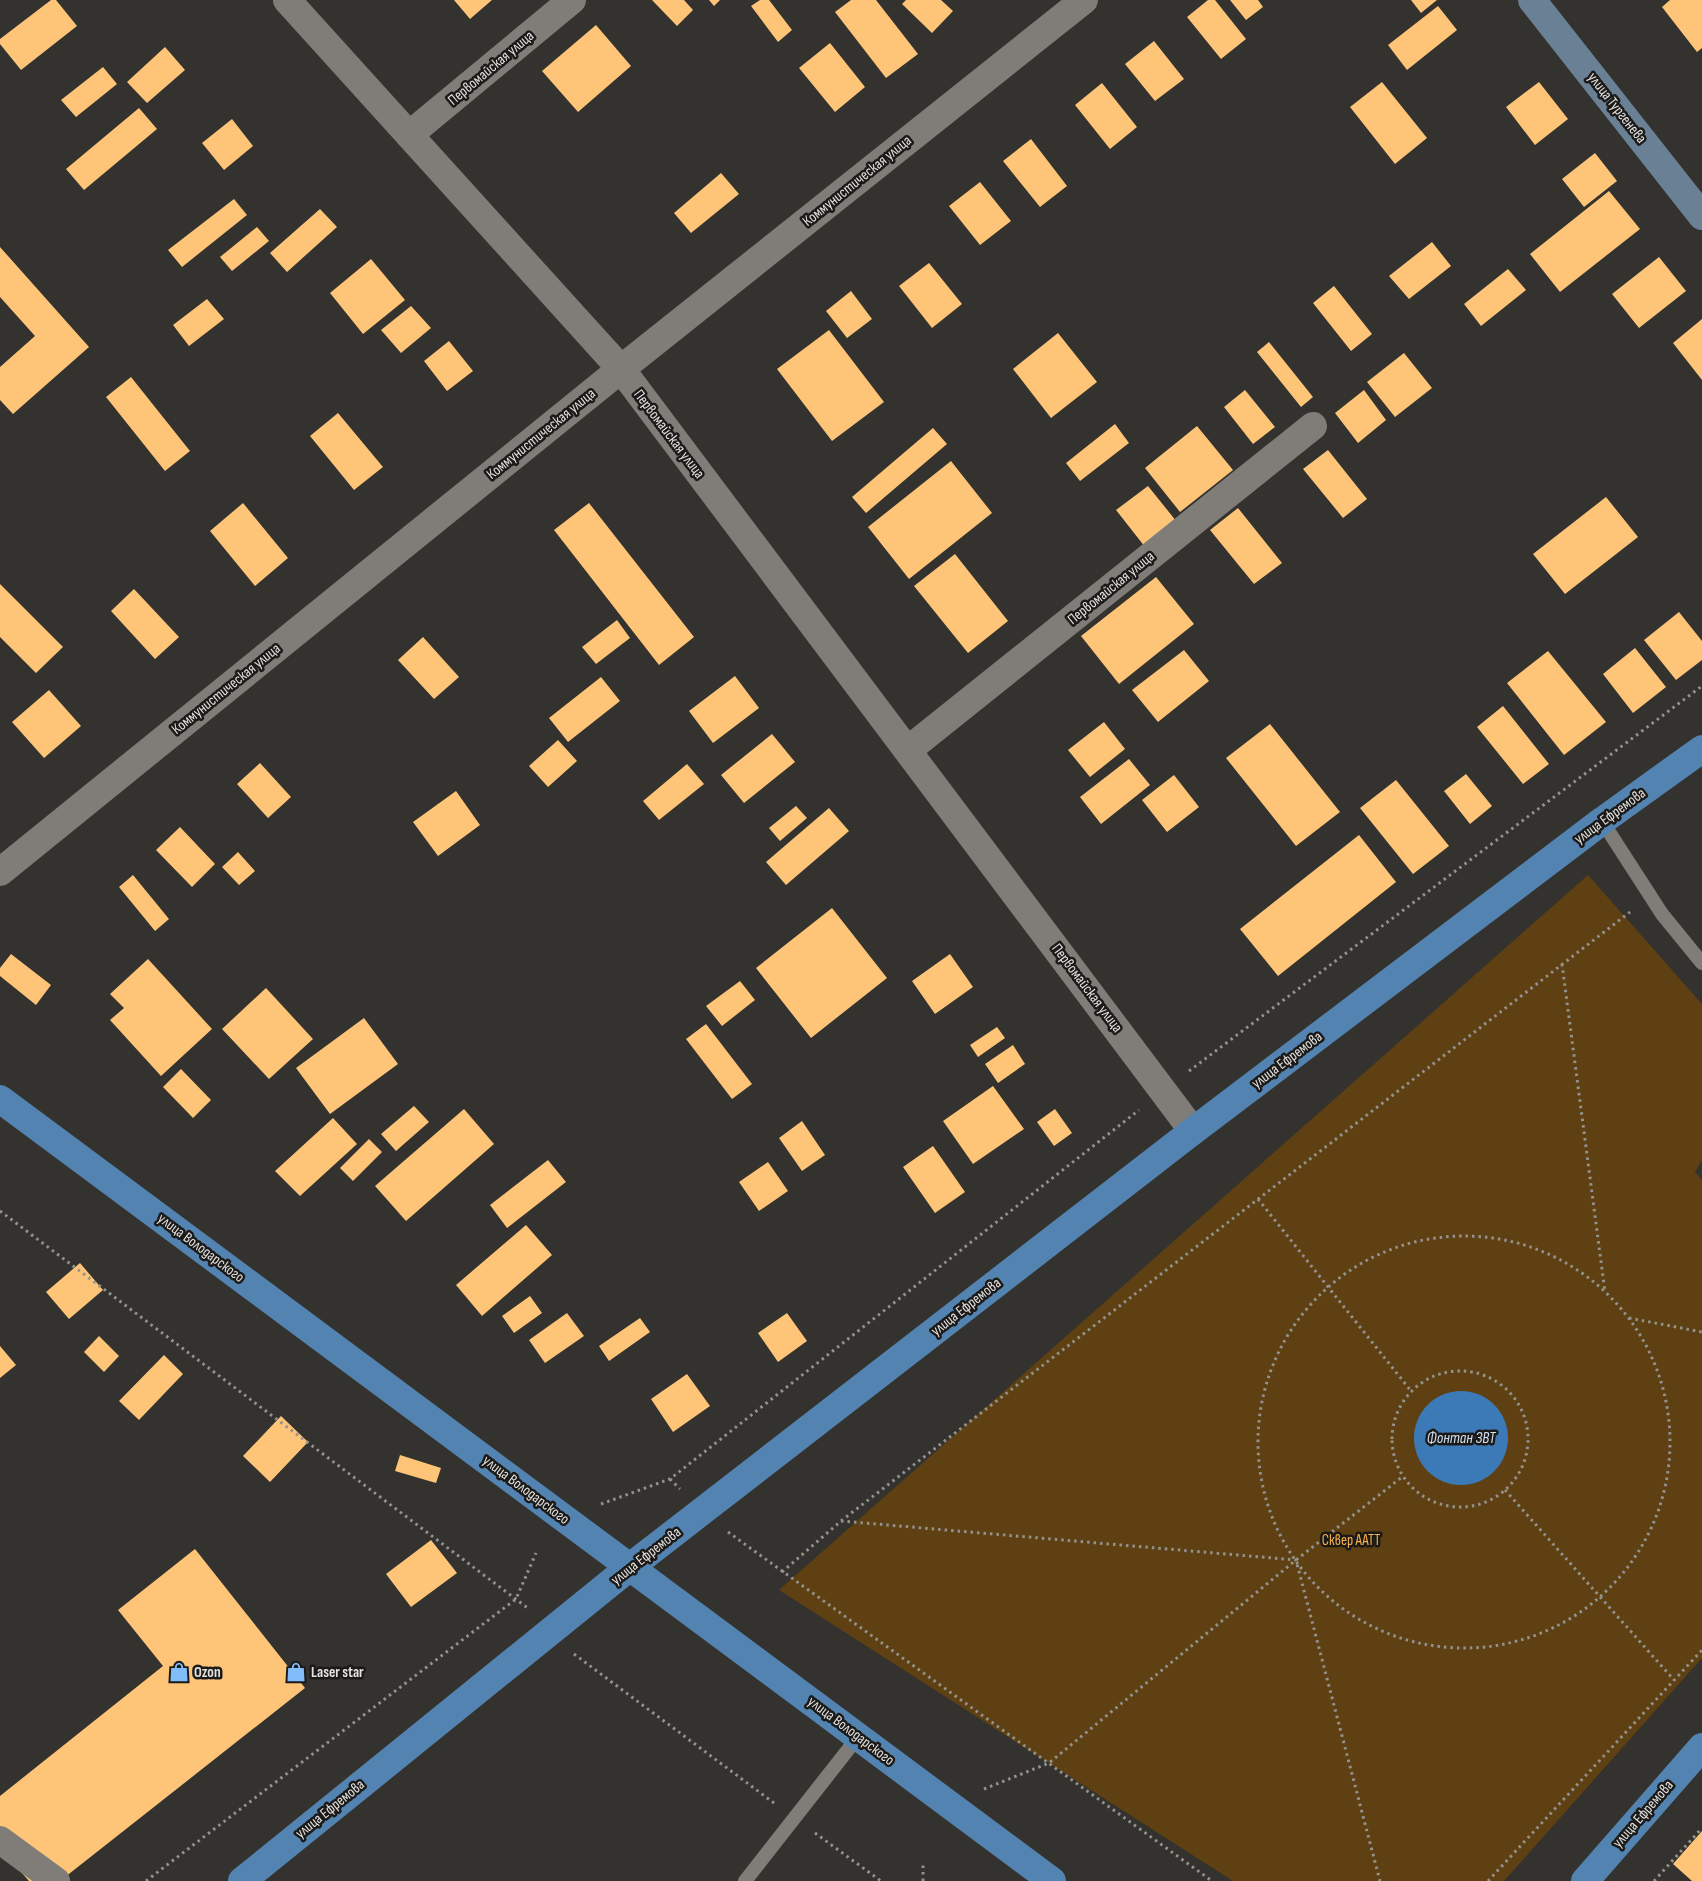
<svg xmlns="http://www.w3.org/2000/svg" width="1702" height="1881" viewBox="0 0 1702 1881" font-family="'Sofia Sans Condensed',sans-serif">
  <rect width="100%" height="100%" fill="#34322e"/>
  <path fill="#5e4012" d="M 1588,875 L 1702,1004 L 1702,1160 L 1695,1172 L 1702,1180 L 1702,1658 L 1504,1881 L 1233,1881 L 779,1590 Z"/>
  <path fill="#3b7ab6" d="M1414 1438a47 47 0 1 1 94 0a47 47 0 1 1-94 0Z"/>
  <path fill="#fec579" d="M 51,0 L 56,0 L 77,26 L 21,70 L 0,44 L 0,39 Z
    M 454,0 L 492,0 L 470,19 Z
    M 652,0 L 684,0 L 693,10 L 677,26 Z
    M 709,0 L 720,0 L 714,6 Z
    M 760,0 L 769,0 L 792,30 L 778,42 L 751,6 Z
    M 851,0 L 876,0 L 918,54 L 886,78 L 835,12 Z
    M 906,0 L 941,0 L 953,11 L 932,33 L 902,4 Z
    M 1208,0 L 1215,0 L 1246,39 L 1221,59 L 1187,17 Z
    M 1230,0 L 1258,0 L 1263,7 L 1246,20 Z
    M 1411,0 L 1437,0 L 1421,13 Z
    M 1670,0 L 1702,0 L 1702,48 L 1697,52 L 1662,7 Z
    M 1438,6 L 1457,30 L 1407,70 L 1388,45 Z
    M 596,25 L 631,66 L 578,112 L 542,71 Z
    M 1154,41 L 1184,79 L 1155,101 L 1125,64 Z
    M 830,43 L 865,87 L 835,112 L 799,68 Z
    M 165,47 L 185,70 L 147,103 L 127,82 Z
    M 103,67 L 117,84 L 76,117 L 61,100 Z
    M 1382,82 L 1427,138 L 1395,164 L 1350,107 Z
    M 1539,82 L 1568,119 L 1535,145 L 1506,107 Z
    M 1102,83 L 1137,127 L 1110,149 L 1075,105 Z
    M 139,108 L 157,129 L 84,190 L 66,169 Z
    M 232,119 L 253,146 L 224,170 L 202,143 Z
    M 1031,139 L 1067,186 L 1040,207 L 1003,161 Z
    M 1595,153 L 1617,181 L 1584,207 L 1562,179 Z
    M 721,173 L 739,194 L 691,233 L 674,213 Z
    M 980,182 L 1011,221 L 980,245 L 949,206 Z
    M 1609,191 L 1640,229 L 1560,292 L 1530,254 Z
    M 234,199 L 247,215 L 182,267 L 168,250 Z
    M 320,209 L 337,227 L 287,272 L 270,253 Z
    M 257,227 L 269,241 L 232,271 L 220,257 Z
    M 1432,242 L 1451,266 L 1409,299 L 1389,276 Z
    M 0,247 L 89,347 L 13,414 L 0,400 L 0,367 L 35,336 L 0,297 Z
    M 1659,257 L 1686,291 L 1639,328 L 1612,294 Z
    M 371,259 L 405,300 L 363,334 L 330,293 Z
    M 929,263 L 962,304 L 932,328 L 899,286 Z
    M 1508,269 L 1526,290 L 1481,326 L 1464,304 Z
    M 1334,286 L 1372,334 L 1351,351 L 1313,303 Z
    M 851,291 L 872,319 L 847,338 L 826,311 Z
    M 207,299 L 224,319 L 189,346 L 173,325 Z
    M 411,306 L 431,328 L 401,353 L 381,330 Z
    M 1702,319 L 1702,380 L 1673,343 Z
    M 829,330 L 884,402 L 832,441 L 777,369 Z
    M 1058,333 L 1097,382 L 1051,418 L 1013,369 Z
    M 449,341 L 473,371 L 447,391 L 424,361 Z
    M 1269,342 L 1313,397 L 1301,407 L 1257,352 Z
    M 1404,353 L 1432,388 L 1395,417 L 1367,382 Z
    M 131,377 L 190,451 L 165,471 L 106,397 Z
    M 1245,390 L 1275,427 L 1253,444 L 1224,407 Z
    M 1364,390 L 1386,420 L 1358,443 L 1335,413 Z
    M 338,413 L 383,467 L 354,490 L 310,436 Z
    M 1115,424 L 1129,443 L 1080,481 L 1066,463 Z
    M 1197,426 L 1233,470 L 1180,512 L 1145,468 Z
    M 933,428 L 947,444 L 866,513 L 852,497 Z
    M 1328,450 L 1367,499 L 1343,518 L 1303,469 Z
    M 951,461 L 992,513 L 909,579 L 868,527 Z
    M 1148,486 L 1181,527 L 1149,552 L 1116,510 Z
    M 1606,497 L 1638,537 L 1565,594 L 1533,554 Z
    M 243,503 L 288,558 L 255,586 L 210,531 Z
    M 589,503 L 694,637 L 659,665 L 554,530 Z
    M 1238,508 L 1282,563 L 1254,584 L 1210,530 Z
    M 955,554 L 1008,621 L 968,653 L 914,586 Z
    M 1156,577 L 1194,624 L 1119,684 L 1081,636 Z
    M 0,584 L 63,647 L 36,673 L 0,637 Z
    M 134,589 L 179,637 L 155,659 L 111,611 Z
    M 1679,612 L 1702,641 L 1702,660 L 1676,680 L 1644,640 Z
    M 617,620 L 630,638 L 596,664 L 582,647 Z
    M 423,637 L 459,677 L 434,699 L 398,660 Z
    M 1635,648 L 1666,687 L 1633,713 L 1603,674 Z
    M 1184,650 L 1209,681 L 1158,722 L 1132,690 Z
    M 1548,651 L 1606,722 L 1564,755 L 1507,683 Z
    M 735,676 L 759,708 L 713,743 L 689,711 Z
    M 601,677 L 620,701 L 568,742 L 549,718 Z
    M 49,690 L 81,726 L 44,758 L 12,722 Z
    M 1503,706 L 1549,764 L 1523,784 L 1477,727 Z
    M 1104,722 L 1125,749 L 1090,777 L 1068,750 Z
    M 1270,724 L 1340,812 L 1296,846 L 1226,758 Z
    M 772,734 L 795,762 L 744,803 L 721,775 Z
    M 558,740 L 577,761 L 548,787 L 529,766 Z
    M 1129,759 L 1150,785 L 1101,824 L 1080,797 Z
    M 260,763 L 291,797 L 268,818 L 237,784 Z
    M 687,764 L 704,784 L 659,820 L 643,801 Z
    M 1466,774 L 1492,806 L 1470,824 L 1444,791 Z
    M 1174,775 L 1199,807 L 1167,832 L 1142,800 Z
    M 1396,780 L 1449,846 L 1413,874 L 1360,808 Z
    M 456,791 L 480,825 L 438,856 L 413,822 Z
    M 796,806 L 807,818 L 780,841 L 769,828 Z
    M 829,808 L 849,831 L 786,885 L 766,862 Z
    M 180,827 L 215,864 L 192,887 L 156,850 Z
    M 1359,835 L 1396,882 L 1278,976 L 1240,929 Z
    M 238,852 L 255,871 L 239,885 L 222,867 Z
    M 133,875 L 169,919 L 155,931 L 119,887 Z
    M 832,908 L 887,978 L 811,1038 L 756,968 Z
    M 11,954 L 51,985 L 36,1005 L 0,976 L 0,968 Z
    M 950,954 L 973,987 L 935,1014 L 912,981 Z
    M 148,959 L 212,1029 L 161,1076 L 110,1020 L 124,1008 L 110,994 Z
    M 740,981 L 755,1000 L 722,1026 L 706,1006 Z
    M 266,988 L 313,1039 L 269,1079 L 222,1029 Z
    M 364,1018 L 398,1064 L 330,1114 L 296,1068 Z
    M 706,1024 L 752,1084 L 732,1099 L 686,1039 Z
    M 997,1027 L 1005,1038 L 978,1057 L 970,1045 Z
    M 1013,1045 L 1025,1064 L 998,1083 L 985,1064 Z
    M 181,1069 L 211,1100 L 193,1118 L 163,1087 Z
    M 993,1086 L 1024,1129 L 973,1164 L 943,1121 Z
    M 414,1106 L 429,1122 L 396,1151 L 381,1134 Z
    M 464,1109 L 494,1144 L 406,1221 L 375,1186 Z
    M 1055,1109 L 1072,1133 L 1054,1146 L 1037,1122 Z
    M 333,1118 L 357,1144 L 300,1196 L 275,1171 Z
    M 802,1121 L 825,1155 L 802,1171 L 779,1138 Z
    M 369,1139 L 382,1152 L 353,1181 L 340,1168 Z
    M 933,1146 L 965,1192 L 935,1213 L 903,1167 Z
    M 548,1160 L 566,1182 L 507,1228 L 490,1205 Z
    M 768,1162 L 788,1191 L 759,1211 L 739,1182 Z
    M 526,1225 L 552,1255 L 482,1316 L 456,1285 Z
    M 80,1263 L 103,1290 L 69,1319 L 46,1292 Z
    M 530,1296 L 542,1313 L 514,1333 L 502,1316 Z
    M 567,1313 L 584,1336 L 545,1363 L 529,1340 Z
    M 787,1313 L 807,1341 L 778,1362 L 758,1333 Z
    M 640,1318 L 650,1332 L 609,1361 L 599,1346 Z
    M 99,1336 L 119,1356 L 104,1372 L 84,1352 Z
    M 0,1346 L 16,1365 L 0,1378 Z
    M 164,1355 L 183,1374 L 139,1420 L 119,1401 Z
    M 687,1374 L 710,1406 L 673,1432 L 651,1399 Z
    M 281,1416 L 308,1442 L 270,1482 L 243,1456 Z
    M 400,1455 L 441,1468 L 436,1483 L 395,1471 Z
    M 431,1540 L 457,1573 L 411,1607 L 386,1574 Z
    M 195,1549 L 305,1688 L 60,1881 L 29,1881 L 0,1848 L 0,1796 L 163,1666 L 118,1610 Z
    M 1702,1831 L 1702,1881 L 1692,1881 L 1673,1864 Z"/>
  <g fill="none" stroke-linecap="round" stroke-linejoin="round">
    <path stroke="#94928f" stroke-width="3" stroke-dasharray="2.5 4" stroke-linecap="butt" d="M 1562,964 L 1605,1292
      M 1189,1071 L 1702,686
      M 1258,1199 L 1411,1391
      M 0,1211 L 529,1609
      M1258 1442a206 206 0 1 1 412 0a206 206 0 1 1-412 0Z
      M 1629,1318 L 1702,1332
      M1392 1439a68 68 0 1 1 136 0a68 68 0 1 1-136 0Z
      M 670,1479 L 680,1489
      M 1505,1490 L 1674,1680
      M 601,1504 L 670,1479 L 1139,1110
      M 841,1521 L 1296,1560 L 1380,1881
      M 728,1532 L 1212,1881
      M 782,1572 L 841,1521 L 1630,912
      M 574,1654 L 774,1803
      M 984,1789 L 1049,1763 L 1296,1560 L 1402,1477
      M 815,1833 L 881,1881
      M 146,1881 L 516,1599 L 536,1553
      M 923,1881 L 923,1864
      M 1488,1881 L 1702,1650
      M 1654,1881 L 1702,1828"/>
    <path stroke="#807d79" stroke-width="14" d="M 1602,821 L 1662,914 L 1702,963
      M 745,1881 L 858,1737"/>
    <path stroke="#807d79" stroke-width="28" d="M 287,0 L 621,369 L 1193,1131
      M 409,135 L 572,0
      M 908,750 L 1313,426
      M 0,872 L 621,369 L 1084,0
      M 0,1840 L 56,1881"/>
    <path stroke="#6a8195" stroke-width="28" d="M 1532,0 L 1702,216"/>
    <path stroke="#5384b1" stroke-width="28" d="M 0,1099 L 1052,1881
      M 242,1881 L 630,1567 L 1193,1131 L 1602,821 L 1702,749
      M 1585,1881 L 1702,1747"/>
  </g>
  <defs>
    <symbol id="shop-bare" viewBox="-9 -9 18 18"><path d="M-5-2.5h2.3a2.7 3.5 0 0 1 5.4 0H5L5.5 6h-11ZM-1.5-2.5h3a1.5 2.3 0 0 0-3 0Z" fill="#81bdfa" stroke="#1b1a18" stroke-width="2.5" paint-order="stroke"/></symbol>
  </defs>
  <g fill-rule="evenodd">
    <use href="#shop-bare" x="165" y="1658" width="28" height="28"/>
    <use href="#shop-bare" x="282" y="1658" width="28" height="28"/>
  </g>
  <g text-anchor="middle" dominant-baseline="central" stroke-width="5" stroke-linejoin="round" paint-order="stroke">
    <g font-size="15" fill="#e4e2e0" stroke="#1b1a18">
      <text transform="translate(491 68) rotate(-40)">Первомайская улица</text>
      <text transform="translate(1617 108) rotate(52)">улица Тургенева</text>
      <text transform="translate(857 181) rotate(-39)">Коммунистическая улица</text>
      <text transform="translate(541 434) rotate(-39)">Коммунистическая улица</text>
      <text transform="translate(669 434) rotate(53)">Первомайская улица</text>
      <text transform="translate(1111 588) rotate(-39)">Первомайская улица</text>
      <text transform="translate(226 689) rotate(-39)">Коммунистическая улица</text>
      <text transform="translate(1610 816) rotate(-36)">улица Ефремова</text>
      <text transform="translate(1087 988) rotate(53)">Первомайская улица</text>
      <text transform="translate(1287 1060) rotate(-37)">улица Ефремова</text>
      <text transform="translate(201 1248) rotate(37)">улица Володарского</text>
      <text transform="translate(966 1307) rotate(-38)">улица Ефремова</text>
      <text transform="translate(526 1490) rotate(37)">улица Володарского</text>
      <text transform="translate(646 1556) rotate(-38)">улица Ефремова</text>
      <text transform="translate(851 1731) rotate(37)">улица Володарского</text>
      <text transform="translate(330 1809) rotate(-39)">улица Ефремова</text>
      <text transform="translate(1643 1814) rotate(-49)">улица Ефремова</text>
    </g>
    <g font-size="15" fill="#fab34a" stroke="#1b1a18">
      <text x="1351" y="1540">Сквер ААТТ</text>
    </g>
    <g font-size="15" font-weight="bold" fill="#e4e2e0" stroke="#1b1a18" text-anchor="start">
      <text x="194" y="1672">Ozon</text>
      <text x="311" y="1672">Laser star</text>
    </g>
    <g font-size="16" font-style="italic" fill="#d1e1f1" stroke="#1b1a18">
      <text x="1461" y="1438">Фонтан ЗВТ</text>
    </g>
  </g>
</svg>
